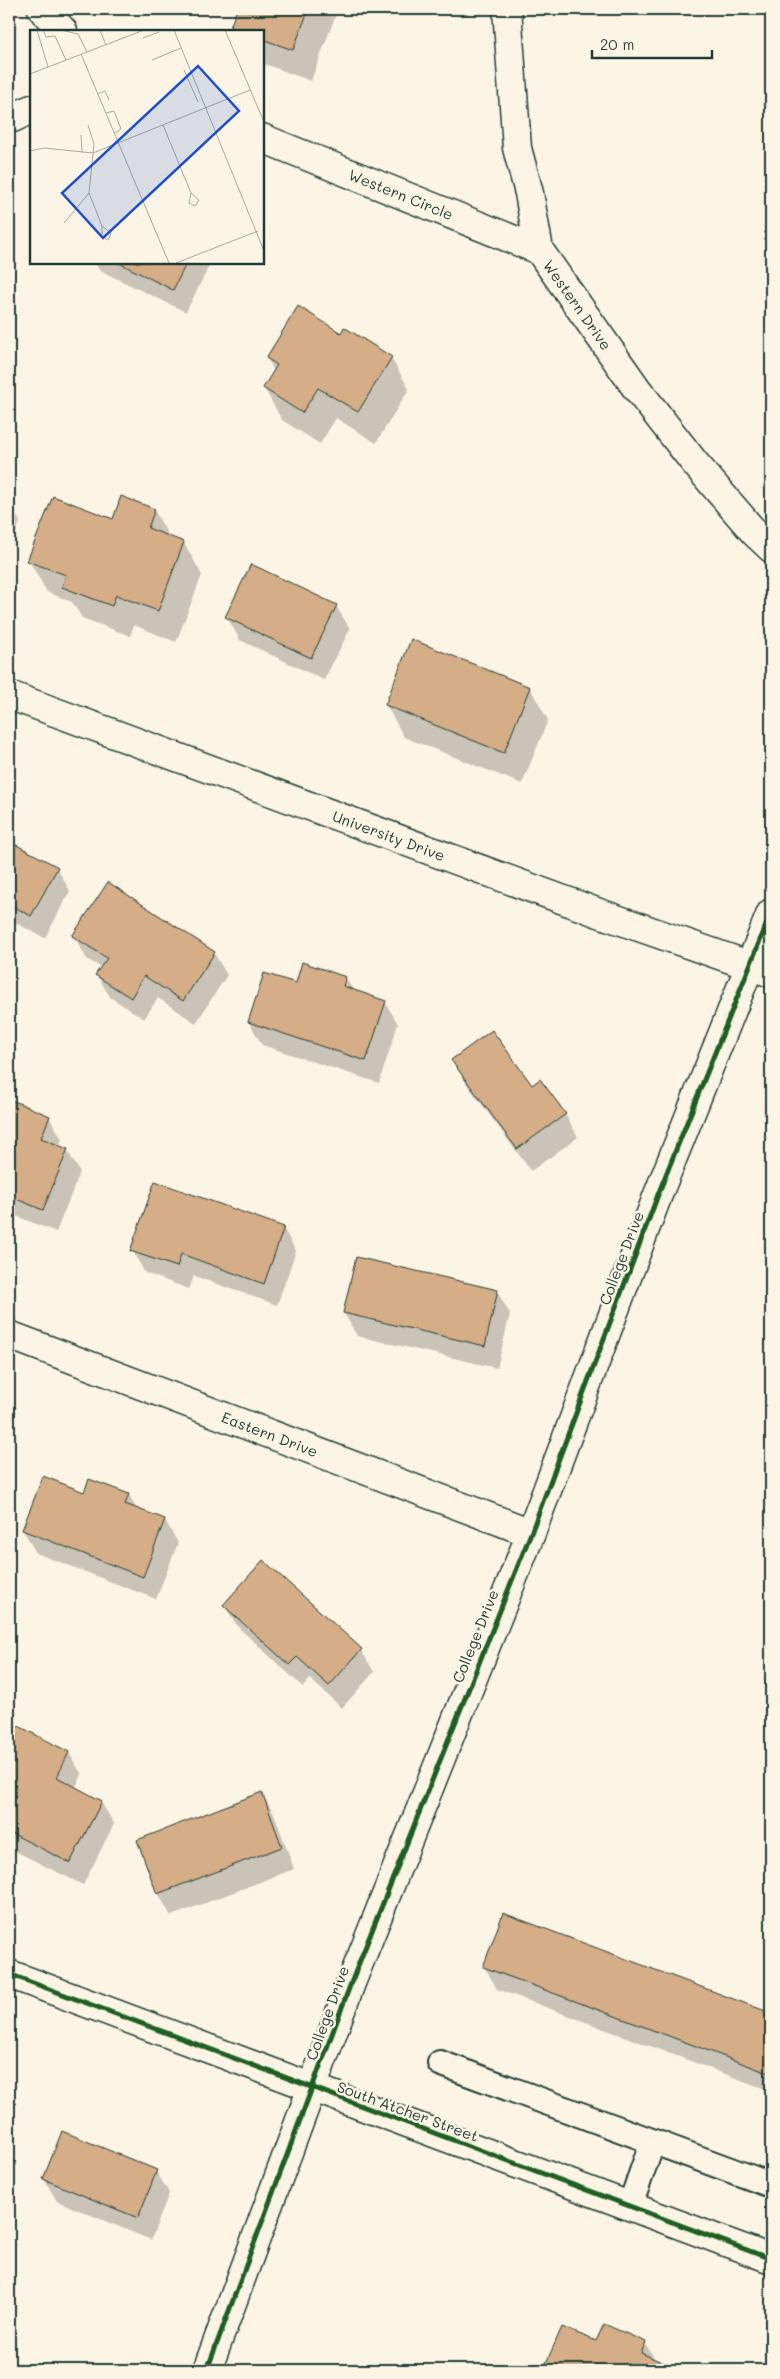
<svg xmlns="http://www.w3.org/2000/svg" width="780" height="2379" viewBox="0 0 780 2379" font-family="Mali,sans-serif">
  <rect width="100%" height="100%" fill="#fcf5e5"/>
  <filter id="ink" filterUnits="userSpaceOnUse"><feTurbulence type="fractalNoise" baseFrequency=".02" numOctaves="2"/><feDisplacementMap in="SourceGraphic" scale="10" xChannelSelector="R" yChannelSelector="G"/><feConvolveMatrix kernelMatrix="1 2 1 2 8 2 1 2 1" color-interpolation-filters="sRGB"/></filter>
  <g filter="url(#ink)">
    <path fill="#0003" d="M 239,9 L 338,9 L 311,81 L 262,63 L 262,31 L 235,31 L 232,26 Z
      M 95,262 L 211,262 L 186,312 L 99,270 Z
      M 341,334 L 391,358 L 409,389 L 376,443 L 336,418 L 320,444 L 282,420 L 264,388 L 274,371 L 267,358 Z
      M 9,503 L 20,522 L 9,550 Z
      M 154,510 L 170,538 L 184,543 L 202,575 L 176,642 L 134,625 L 130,636 L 82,618 L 72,602 L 47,592 L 29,561 L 113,521 Z
      M 336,606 L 350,629 L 324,680 L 240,640 L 227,617 Z
      M 530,688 L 548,720 L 522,784 L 404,737 L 386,705 Z
      M 9,842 L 57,868 L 70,891 L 45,938 L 14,922 L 9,932 Z
      M 74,936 L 214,953 L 227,975 L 196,1023 L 158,998 L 144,1019 L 110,997 L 97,975 L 102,968 L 87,959 Z
      M 346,978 L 353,991 L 385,1002 L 398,1024 L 379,1083 L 262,1045 L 249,1022 L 296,984 Z
      M 453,1061 L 531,1087 L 565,1114 L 578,1137 L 531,1171 L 466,1083 Z
      M 9,1101 L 49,1117 L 62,1139 L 59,1146 L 67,1150 L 80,1172 L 56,1232 L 9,1213 Z
      M 283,1228 L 296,1251 L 277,1305 L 194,1276 L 189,1289 L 145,1273 L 132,1250 Z
      M 357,1259 L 497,1291 L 510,1314 L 497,1368 L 357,1336 L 344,1313 Z
      M 85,1493 L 129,1495 L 137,1510 L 165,1520 L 178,1543 L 156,1599 L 36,1553 L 23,1530 Z
      M 263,1561 L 361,1650 L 374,1672 L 342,1708 L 310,1679 L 303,1687 L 238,1627 L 224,1605 Z
      M 9,1723 L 69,1753 L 82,1775 L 75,1788 L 101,1802 L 114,1824 L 83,1885 L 9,1848 Z
      M 262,1794 L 275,1816 L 294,1869 L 171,1916 L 158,1893 Z
      M 503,1915 L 771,2014 L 771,2091 L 497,1989 L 484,1966 Z
      M 156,2171 L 169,2193 L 151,2240 L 57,2201 L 44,2179 Z
      M 562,2328 L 597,2343 L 645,2343 L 656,2361 L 677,2370 L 544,2370 Z"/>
    <path fill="#d5ad86" stroke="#1f3d34" d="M 237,9 L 309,9 L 293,50 L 262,39 L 262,31 L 243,31 L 230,27 Z
      M 117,262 L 187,262 L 173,290 Z
      M 298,306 L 341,333 L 344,327 L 392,357 L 358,412 L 318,388 L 302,413 L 263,388 L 277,365 L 266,358 Z
      M 53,496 L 113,519 L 121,496 L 155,509 L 148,528 L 184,542 L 158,611 L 116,595 L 112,606 L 62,587 L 66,575 L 27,561 Z
      M 251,564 L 337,605 L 311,658 L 225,617 Z
      M 411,639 L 530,687 L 504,753 L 385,705 Z
      M 9,841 L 58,867 L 31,916 L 9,904 Z
      M 108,882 L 215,952 L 183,1001 L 144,976 L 131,998 L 95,975 L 107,958 L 72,936 Z
      M 302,962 L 346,977 L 343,986 L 386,1001 L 366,1061 L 248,1022 L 264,973 L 296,983 Z
      M 492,1030 L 532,1085 L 540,1079 L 566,1114 L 517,1149 L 451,1060 Z
      M 9,1099 L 50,1116 L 41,1138 L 68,1149 L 43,1210 L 9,1196 Z
      M 155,1181 L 284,1227 L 264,1284 L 181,1254 L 177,1267 L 130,1251 Z
      M 356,1257 L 498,1290 L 485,1346 L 343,1313 Z
      M 43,1476 L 84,1492 L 89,1479 L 129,1494 L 125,1504 L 165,1519 L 143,1577 L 22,1530 Z
      M 263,1560 L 362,1649 L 329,1686 L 297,1657 L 289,1665 L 223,1605 Z
      M 9,1721 L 69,1752 L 57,1777 L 102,1801 L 70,1863 L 9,1832 Z
      M 262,1792 L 282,1847 L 157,1894 L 137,1840 Z
      M 503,1913 L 771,2013 L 771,2074 L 483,1967 Z
      M 62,2131 L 157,2170 L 138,2218 L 43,2179 Z
      M 604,2324 L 646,2342 L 641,2353 L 680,2370 L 543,2370 L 562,2327 L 596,2341 Z"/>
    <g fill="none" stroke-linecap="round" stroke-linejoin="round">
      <defs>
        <path id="service" d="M 440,2063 L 771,2185
          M 630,2206 L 652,2143"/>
        <g id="minor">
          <path d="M 42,9 L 63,31"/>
          <path id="s1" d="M 507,9 L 517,148 L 529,193 L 539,250 L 637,389 L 694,462 L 754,532 L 771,548"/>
          <path d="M 9,118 L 13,118 L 31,109"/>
          <path id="s2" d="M 262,138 L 539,250"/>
          <path id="s3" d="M 9,695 L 599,913 L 771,973"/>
          <path id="s4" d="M 9,1335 L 531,1533"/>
          <path d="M 9,1974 L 771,2259"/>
          <path d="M 207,2370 L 351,1983 L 531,1533 L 659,1192 L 771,913"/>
        </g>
      </defs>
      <use href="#service" stroke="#1f3d34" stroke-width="28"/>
      <use href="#minor" stroke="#1f3d34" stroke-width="31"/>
      <use href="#service" stroke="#fcf5e5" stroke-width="24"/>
      <use href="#minor" stroke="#fcf5e5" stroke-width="28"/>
      <defs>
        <path id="cycleway" d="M 9,1974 L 771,2259
          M 207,2370 L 351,1983 L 531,1533 L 659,1192 L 771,913"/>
      </defs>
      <use href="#cycleway" stroke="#fcf5e5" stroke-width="8"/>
      <use href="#cycleway" stroke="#1b5e20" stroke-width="5"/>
    </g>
  </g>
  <g text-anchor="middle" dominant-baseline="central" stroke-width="5" stroke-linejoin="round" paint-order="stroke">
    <g font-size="15" fill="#1f3d34" stroke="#fcf5e5">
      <text stroke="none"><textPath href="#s2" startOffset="150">Western Circle</textPath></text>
      <text stroke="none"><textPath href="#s1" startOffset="311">Western Drive</textPath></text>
      <text stroke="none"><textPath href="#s3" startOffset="405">University Drive</textPath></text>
      <text transform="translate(621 1258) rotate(-69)">College Drive</text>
      <text stroke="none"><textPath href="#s4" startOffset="279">Eastern Drive</textPath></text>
      <text transform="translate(475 1636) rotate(-68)">College Drive</text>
      <text transform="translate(327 2013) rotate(-70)">College Drive</text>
      <text transform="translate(408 2111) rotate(20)">South Atcher Street</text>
    </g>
  </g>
  <g transform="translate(30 30)">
    <rect width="234" height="234" fill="#fcf5e5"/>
    <path fill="none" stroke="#a4ab9e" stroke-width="1" d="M 7,0 L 18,37M 13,0 L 16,7 L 25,6 L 36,30M 31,0 L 48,4 L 57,22M 70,0 L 76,15M 144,0 L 234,221M 195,0 L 234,92M 113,8 L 129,2M 51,24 L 139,233M 122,30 L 151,18M 154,40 L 168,72M 0,44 L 114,0M 68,64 L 75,61 L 79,70M 76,83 L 84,81 L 91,99 L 85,103M 133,95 L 161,163 L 169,170 L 165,176 L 159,173 L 161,163M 51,105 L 52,123M 0,121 L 14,118 L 63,123 L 220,60M 59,163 L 72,196 L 81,203 L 78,210 L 72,206 L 72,196M 34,193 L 59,163 L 64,114 L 58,95M 146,233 L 228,201"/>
    <path fill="#1d4ed8" fill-opacity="0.15" stroke="#1d4ed8" stroke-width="2.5" d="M 168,36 L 209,81 L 73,208 L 32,163 Z"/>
    <rect width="234" height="234" fill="none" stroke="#1f3d34" stroke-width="2.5"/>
  </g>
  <rect width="780" height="2379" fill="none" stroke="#fcf5e5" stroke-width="30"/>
  <rect x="15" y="15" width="750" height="2349" fill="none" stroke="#1f3d34" stroke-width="2" filter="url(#ink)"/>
  <path d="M592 50v8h120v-8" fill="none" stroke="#1f3d34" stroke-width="2.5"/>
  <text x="600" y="50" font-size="15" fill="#1f3d34" stroke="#fcf5e5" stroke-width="4" paint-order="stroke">20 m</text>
</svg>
